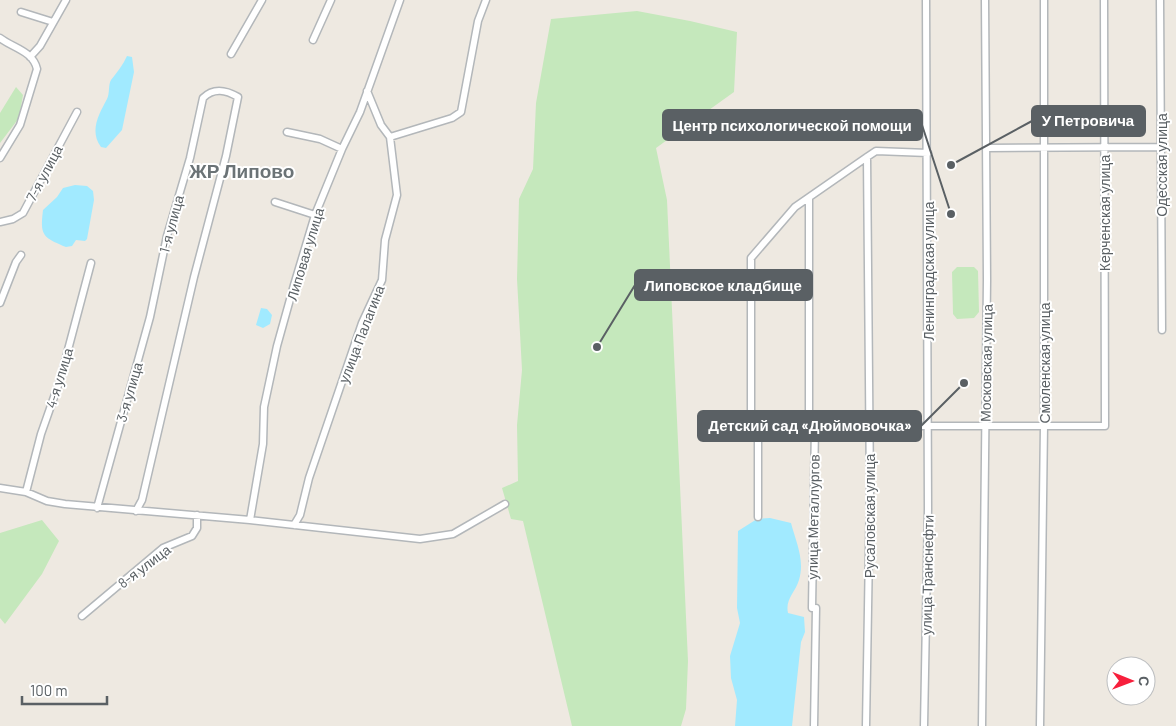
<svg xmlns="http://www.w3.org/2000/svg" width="1176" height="726" viewBox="0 0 1176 726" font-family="Barlow,sans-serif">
  <rect width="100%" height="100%" fill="#eee9e1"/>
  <path fill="#c5e8bc" d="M 637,11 L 690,21 L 737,32 L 734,92 L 656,148 L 667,200 L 688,661 L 686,709 L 681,726 L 572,726 L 523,521 L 511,519 L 502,488 L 518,481 L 517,425 L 522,370 L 517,279 L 519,199 L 533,169 L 536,103 L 551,19 Z
    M 16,87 L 23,95 L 19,118 L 0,143 L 0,113 Z
    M 957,267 L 974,267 L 978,271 L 979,312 L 974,318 L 957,319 L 953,314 L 952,272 Z
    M 42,520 L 59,541 L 42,574 L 5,624 L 0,618 L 0,533 Z"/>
  <path fill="#a1eaff" d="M 127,56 L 132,57 L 134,72 L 122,130 L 106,148 L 101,147 C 89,131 99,114 107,99 C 110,93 108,85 111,80 C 117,72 123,65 127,56 Z
    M 75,185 L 87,186 L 93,191 L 94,200 L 87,239 L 85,241 L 76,240 L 72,246 L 66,247 C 42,237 40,235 43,210 L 57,197 L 63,188 Z
    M 261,308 L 267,309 L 272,315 L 270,324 L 263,328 L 256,325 Z
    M 770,518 L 791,523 C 796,542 805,560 799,580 C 795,593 785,599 788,613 L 804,617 L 805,632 L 801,642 L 792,726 L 735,726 L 737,700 L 731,678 L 730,656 L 740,623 L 737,608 L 738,531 L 757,519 Z"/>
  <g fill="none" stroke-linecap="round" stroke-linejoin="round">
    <defs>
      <path id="street" d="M 1160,0 L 1162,330
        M 21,12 L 53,22
        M 0,38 C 13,48 33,51 37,69 L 20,125 L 0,158
        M 313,40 L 331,0
        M 231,54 L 262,0
        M 30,57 L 40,46 L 66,0
        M 287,132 L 320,139 L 342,149
        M 390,137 L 452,118 L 461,112 L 478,21 L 486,0
        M 986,148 L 1161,147
        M 928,153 L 876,151 L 867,157 L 795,207 L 751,258 L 751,426 L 1105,426 L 1104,0
        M 809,199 L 809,426
        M 275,202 L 315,215
        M 0,222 L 13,219 L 23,213 L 77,112
        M 0,303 L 16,262 L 21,255
        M 0,488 L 26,492 L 47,501 L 65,504 L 250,520 L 420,539 L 453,534 L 505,504
        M 26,492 L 41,434 L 60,380 L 91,263
        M 97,508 L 150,317 L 167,236 L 190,158 L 203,98 C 214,87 226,90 238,97 L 226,156 L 194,277 L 142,500 L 136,511
        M 758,517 L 758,426
        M 250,520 L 263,444 L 264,407 L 277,346 L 294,285 L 315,215 L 342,149 L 360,112 L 400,0
        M 294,525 L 300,515 L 309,478 L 362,323 L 382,280 L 385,240 L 397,195 L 390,137 L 381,125 L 367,91
        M 812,608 L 815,426
        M 82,616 L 163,548 L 192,536 L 197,528 L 197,515
        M 814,726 L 816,608
        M 866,726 L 870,491 L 867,157
        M 924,726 L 928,509 L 926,0
        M 982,726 L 987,280 L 985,0
        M 1040,726 L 1044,425 L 1044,0"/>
    </defs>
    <use href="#street" stroke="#b3b7ba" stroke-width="9"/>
    <use href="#street" stroke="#fff" stroke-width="6"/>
  </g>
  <g text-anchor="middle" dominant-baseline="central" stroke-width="4" stroke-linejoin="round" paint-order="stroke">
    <g font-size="14" fill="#5a6064" stroke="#fff">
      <text transform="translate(1161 165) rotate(-90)">Одесская улица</text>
      <text transform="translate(44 173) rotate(-62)">7-я улица</text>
      <text transform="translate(1104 213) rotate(-90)">Керченская улица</text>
      <text transform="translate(171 224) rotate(-75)">1-я улица</text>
      <text transform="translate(305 254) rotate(-73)">Липовая улица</text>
      <text transform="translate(928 271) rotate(-90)">Ленинградская улица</text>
      <text transform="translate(361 334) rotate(-69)">улица Палагина</text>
      <text transform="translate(986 363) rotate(-89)">Московская улица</text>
      <text transform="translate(1044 363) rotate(-90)">Смоленская улица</text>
      <text transform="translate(59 378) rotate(-73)">4-я улица</text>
      <text transform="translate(129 392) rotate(-74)">3-я улица</text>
      <text transform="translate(869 516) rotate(-90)">Русаловская улица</text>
      <text transform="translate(813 517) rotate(-89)">улица Металлургов</text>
      <text transform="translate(144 566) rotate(-37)">8-я улица</text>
      <text transform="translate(927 575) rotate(-89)">улица Транснефти</text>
    </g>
    <g font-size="19" font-weight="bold" fill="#6b7376" stroke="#fff">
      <text x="242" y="170">ЖР Липово</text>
    </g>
  </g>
  <path fill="none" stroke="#5a6064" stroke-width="2" d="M951 165L1032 121M951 214L922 125M597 347L635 285M964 383L921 426"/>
  <g fill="#5a6064" stroke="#fff" stroke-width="2">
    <circle cx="951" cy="165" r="5"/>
    <circle cx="951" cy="214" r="5"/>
    <circle cx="597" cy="347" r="5"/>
    <circle cx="964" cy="383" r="5"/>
  </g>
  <g fill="#5a6064" stroke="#5a6064" stroke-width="2">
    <rect x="1032" y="106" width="113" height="30" rx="5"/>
    <rect x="663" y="110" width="259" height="30" rx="5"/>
    <rect x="635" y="270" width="177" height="30" rx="5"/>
    <rect x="698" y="411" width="223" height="30" rx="5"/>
  </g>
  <g font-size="15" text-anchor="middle" font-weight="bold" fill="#fff">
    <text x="1088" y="126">У Петровича</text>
    <text x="792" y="131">Центр психологической помощи</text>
    <text x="723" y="291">Липовское кладбище</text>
    <text x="810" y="431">Детский сад «Дюймовочка»</text>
  </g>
  <g transform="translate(1131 681) rotate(91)"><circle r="24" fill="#ffffff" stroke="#bdbfc1"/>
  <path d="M0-4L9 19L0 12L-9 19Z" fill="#f71f3c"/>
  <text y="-8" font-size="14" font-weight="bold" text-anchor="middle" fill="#5a6064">С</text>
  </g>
  <path d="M22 696v8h85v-8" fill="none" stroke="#5a6064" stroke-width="2.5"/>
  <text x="30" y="696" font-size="15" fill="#5a6064" stroke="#ffffff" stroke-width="4" paint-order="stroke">100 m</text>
</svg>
